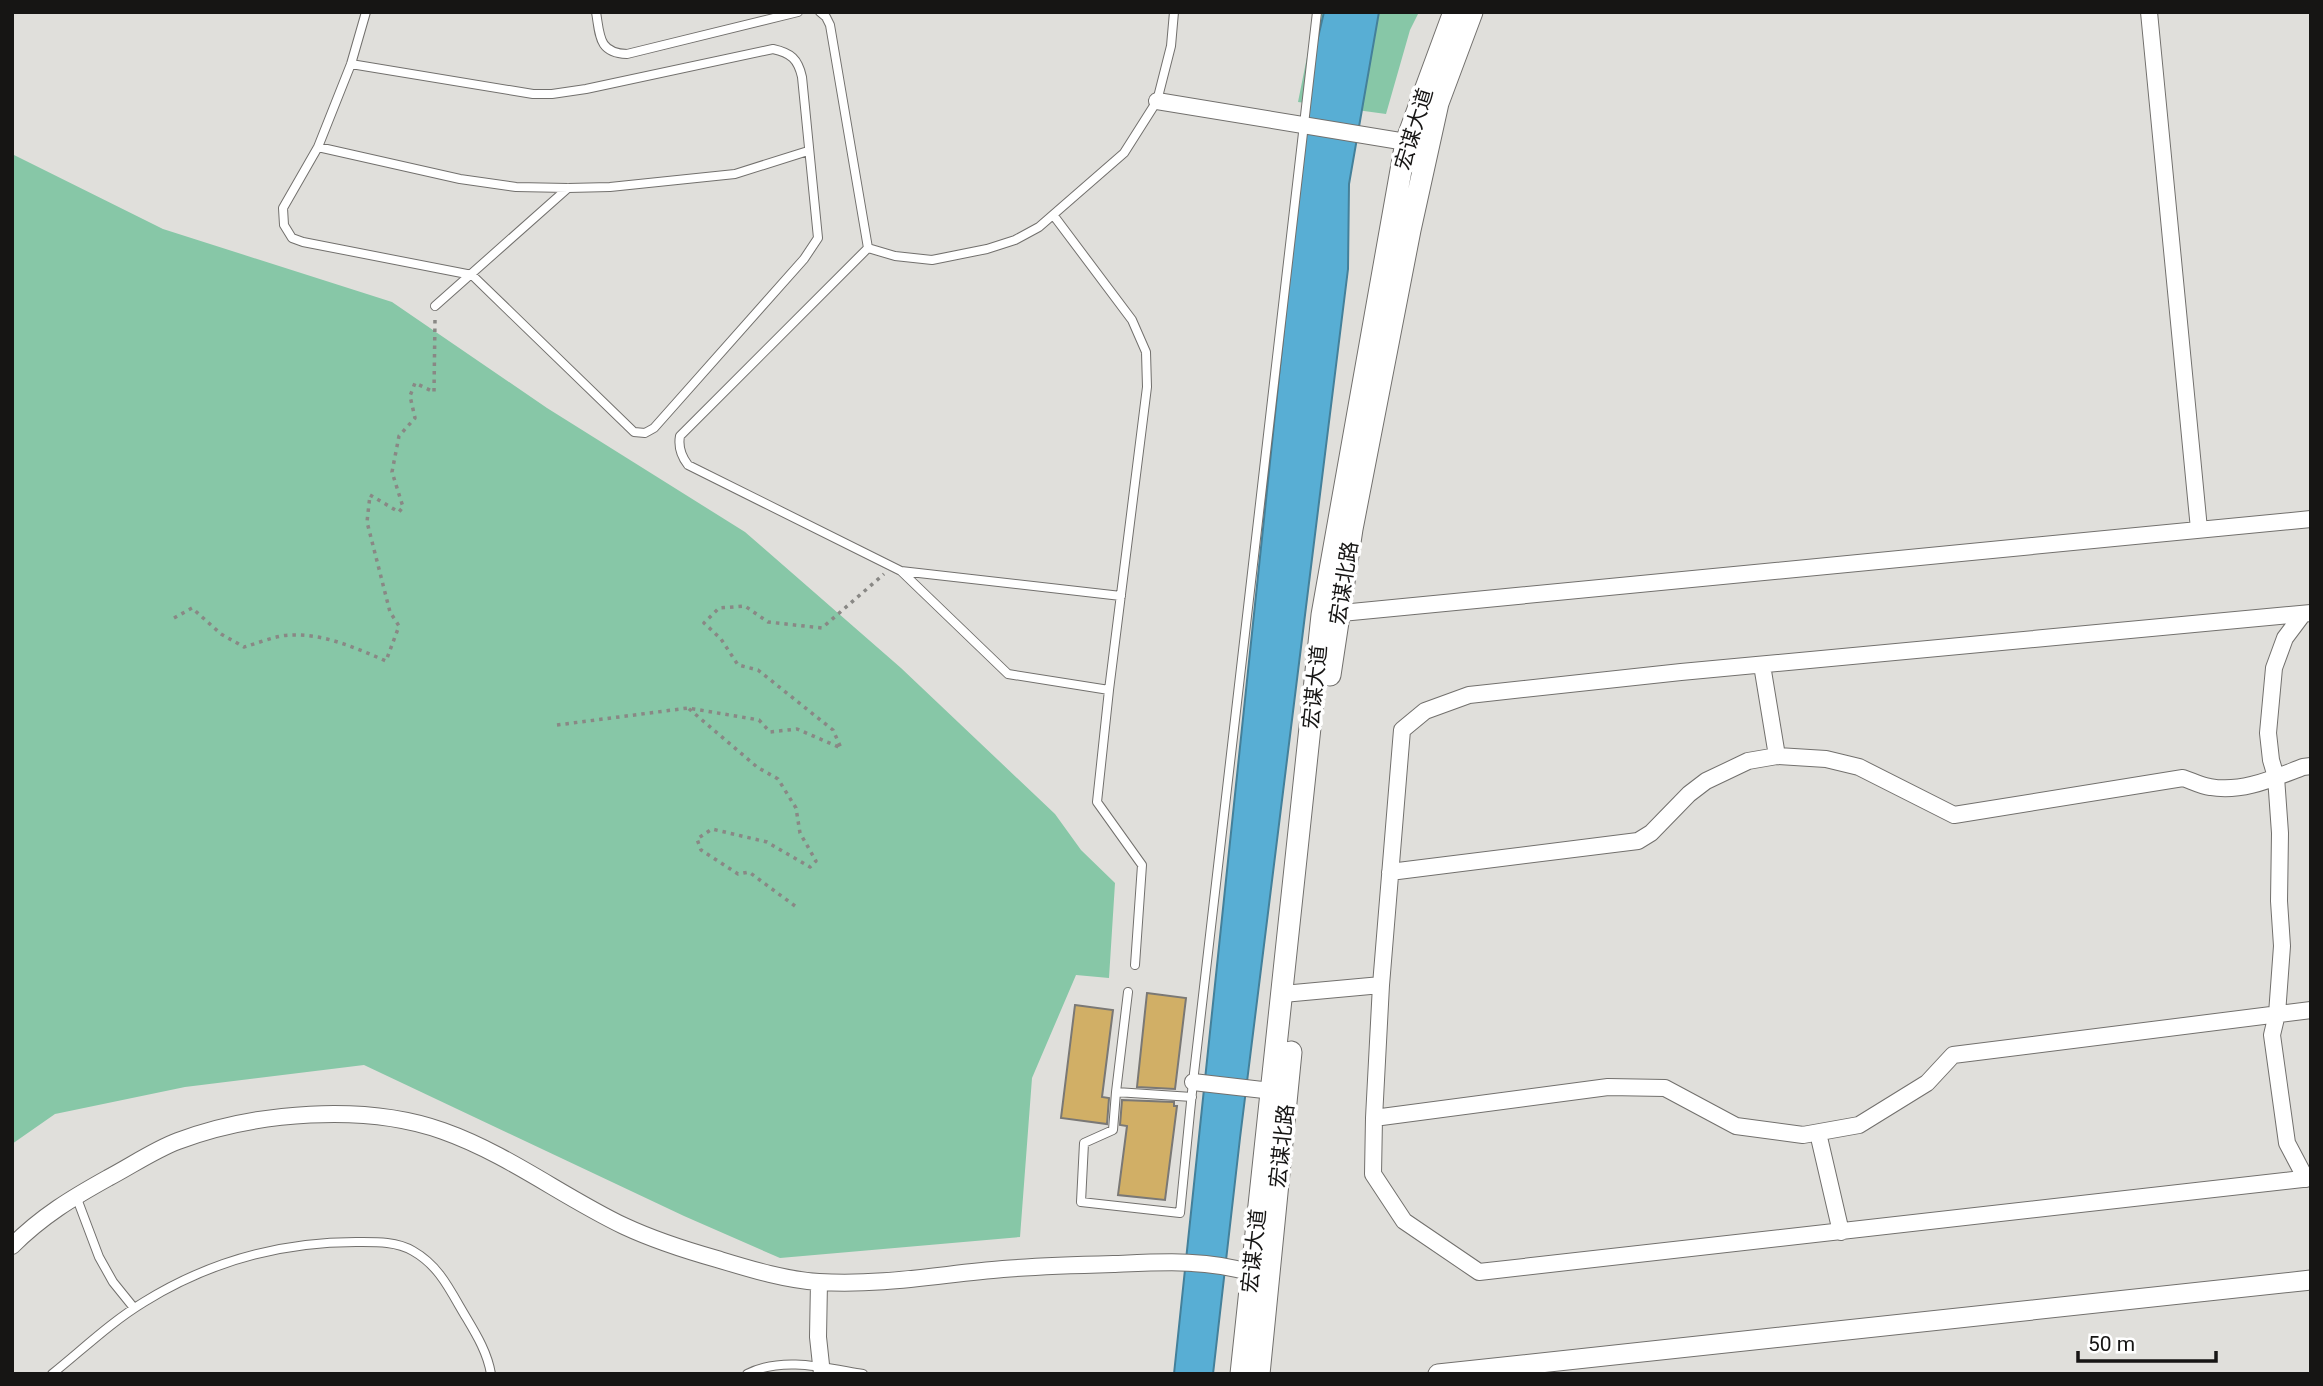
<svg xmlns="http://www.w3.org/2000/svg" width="2323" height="1386" viewBox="0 0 2323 1386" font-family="Roboto,'Noto Sans SC',sans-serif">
  <rect width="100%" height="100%" fill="#e0dfdb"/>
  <path fill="#87c7a7" d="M 1316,12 L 1419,12 L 1410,30 L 1386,114 L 1298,102 Z
    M 12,154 L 163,229 L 392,302 L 547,408 L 745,532 L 901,668 L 1055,814 L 1081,850 L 1115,883 L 1109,978 L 1076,975 L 1032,1078 L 1020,1237 L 780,1258 L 684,1216 L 364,1065 L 185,1087 L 55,1114 L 12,1144 Z"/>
  <path fill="#58aed4" stroke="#44809a" stroke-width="2" d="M 1324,12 L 1379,12 L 1349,184 L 1348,269 L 1240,1138 L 1213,1374 L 1174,1374 L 1312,63 Z"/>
  <path fill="#d1af66" stroke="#7a7875" stroke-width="2" d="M 1147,993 L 1186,998 L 1175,1089 L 1137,1087 Z
    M 1075,1005 L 1113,1010 L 1102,1097 L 1109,1098 L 1107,1124 L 1061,1118 Z
    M 1122,1100 L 1174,1102 L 1174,1106 L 1177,1106 L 1165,1200 L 1118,1195 L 1127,1126 L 1120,1125 Z"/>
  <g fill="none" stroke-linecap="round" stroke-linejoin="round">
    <defs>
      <path id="service" d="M 366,12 L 351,64 L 318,147 L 460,179 L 516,187 L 568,188 L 610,187 L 735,174 L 808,151
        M 596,12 C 600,35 598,53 627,54 L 798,12
        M 820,12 L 826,17 L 830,25 L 868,248
        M 318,147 L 283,208 L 284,225 L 292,238 L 303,242 L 472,275 L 634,432 L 645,433 L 654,428 L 804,259 L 818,238 L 802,77 C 798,59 791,53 773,49 L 586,89 L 552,94 L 533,94 L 351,64
        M 1054,216 L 1132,320 L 1146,352 L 1147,387 L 1109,690
        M 868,248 L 680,436 C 678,447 681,456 688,465 L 901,571 L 1008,674 L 1109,690 L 1097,802 L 1142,865 L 1135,965
        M 868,248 L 895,256 L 932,260 L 987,249 L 1015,240 L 1039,227 L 1124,153 L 1157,101 L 1171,46 L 1174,12
        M 435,306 L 568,188
        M 901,571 L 1121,596
        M 1116,1092 L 1128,992
        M 1192,1097 L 1116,1092 L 1113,1130 L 1084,1143 L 1081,1202 L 1180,1213 L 1193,1082 L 1317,12
        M 76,1196 L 99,1257 L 113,1282 L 134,1308
        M 52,1374 C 82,1350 111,1322 144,1302 C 210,1261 279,1242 356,1242 C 374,1242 396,1241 413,1251 C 436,1264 447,1284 460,1307 C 472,1328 487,1349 491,1374
        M 747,1374 C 782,1356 826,1368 863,1374"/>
      <path id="minor" d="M 2149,12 L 2199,529
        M 1157,101 L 1406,142
        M 2311,613 L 1681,672 L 1469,695 L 1425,711 L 1402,730 L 1381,985 L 1374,1118 L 1373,1174 L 1404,1221 L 1479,1272 L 2311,1178
        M 1331,614 L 2311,519
        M 2303,614 L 2285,638 L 2274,668 L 2268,733 L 2271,760 L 2276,777 L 2280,833 L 2279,901 L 2282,946 L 2277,1014 L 2272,1035 L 2287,1143 L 2306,1179
        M 1762,665 L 1777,756
        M 1390,872 L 1638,841 L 1651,833 L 1689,794 L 1706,781 L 1748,761 L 1777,756 L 1826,759 L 1859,767 L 1954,815 L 2183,778 C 2192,781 2201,786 2210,787 C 2242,793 2274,778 2303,767 L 2311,766
        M 1283,994 L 1381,985
        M 1193,1082 L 1281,1092
        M 1374,1118 L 1608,1087 L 1665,1088 L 1736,1126 L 1803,1135 L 1859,1125 L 1927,1083 L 1953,1055 L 2311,1010
        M 1818,1133 L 1841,1232
        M 12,1246 C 42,1216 72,1198 108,1178 C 131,1166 154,1150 178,1141 C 255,1112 365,1103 443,1131 C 508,1154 563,1197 624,1226 C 654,1240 685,1250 717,1259 C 750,1269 785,1280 819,1282 C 881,1286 942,1274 1003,1269 C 1040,1266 1078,1265 1115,1264 C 1162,1262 1207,1259 1252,1273
        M 819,1282 L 818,1337 L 822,1374"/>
      <path id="tertiary" d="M 1438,1374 L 2311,1280"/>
      <path id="secondary" d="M 1330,675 L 1352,529 L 1410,230 L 1438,103 L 1472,12
        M 1241,1374 L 1322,615 L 1406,142 L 1454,12
        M 1259,1374 L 1291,1052"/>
    </defs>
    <use href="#service" stroke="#72706d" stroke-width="10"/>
    <use href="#minor" stroke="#72706d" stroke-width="18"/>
    <use href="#tertiary" stroke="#72706d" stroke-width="21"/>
    <use href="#secondary" stroke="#72706d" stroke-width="23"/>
    <path stroke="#898885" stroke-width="3.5" stroke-dasharray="3.5 5" stroke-linecap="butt" d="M 174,618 L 192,608 L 221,634 L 244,647 C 259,643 276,635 292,635 C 325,634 356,648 386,661 L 399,626 L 390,612 L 367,522 L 370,495 L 399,512 L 403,507 L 392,472 L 399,436 L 415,418 L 410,396 L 415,383 L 434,392 L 435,319
      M 557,725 L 688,708
      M 795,906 L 749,872 L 738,874 L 701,850 L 697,839 L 712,829 L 767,842 L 810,867 L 816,861 L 800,833 L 796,808 L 778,779 L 757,767 L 688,708 L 759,720 L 770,732 L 797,729 L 841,748 L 833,730 L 758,670 L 738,665 L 721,639 L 704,623 L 719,608 L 745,606 L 768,622 L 822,628 L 884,574"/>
    <use href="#service" stroke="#fff" stroke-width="8"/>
    <use href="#minor" stroke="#fff" stroke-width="16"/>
    <use href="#tertiary" stroke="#fff" stroke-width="19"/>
    <use href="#secondary" stroke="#fff" stroke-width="21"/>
  </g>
  <g text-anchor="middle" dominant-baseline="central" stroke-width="7" stroke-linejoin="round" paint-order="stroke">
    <g font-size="21" fill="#161514" stroke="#fff">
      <text transform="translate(1414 129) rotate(-73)">宏谋大道</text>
      <text transform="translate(1344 583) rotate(-81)">宏谋北路</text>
      <text transform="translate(1315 687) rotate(-84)">宏谋大道</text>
      <text transform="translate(1282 1146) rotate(-84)">宏谋北路</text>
      <text transform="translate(1254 1251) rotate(-84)">宏谋大道</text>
    </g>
  </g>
  <rect width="2323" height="1386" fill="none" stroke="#161514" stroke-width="28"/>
  <path d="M2078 1351v10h138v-10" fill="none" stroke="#161514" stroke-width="3.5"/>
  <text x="2088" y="1351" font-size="21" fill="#161514" stroke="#ffffff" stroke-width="5" paint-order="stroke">50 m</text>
</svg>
